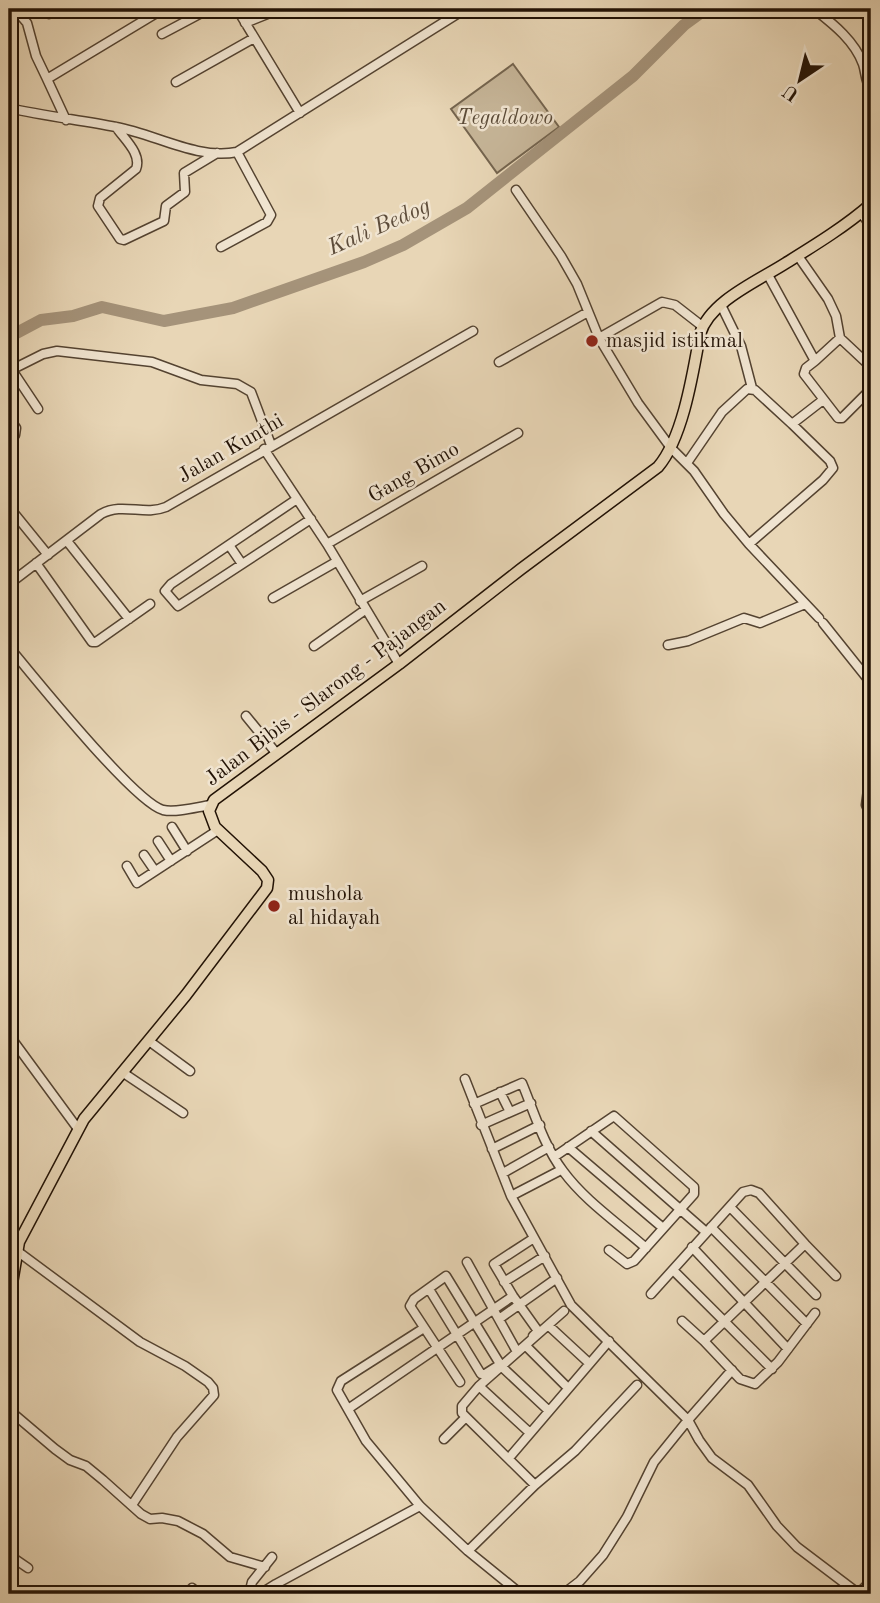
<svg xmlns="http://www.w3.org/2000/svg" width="880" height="1603" viewBox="0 0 880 1603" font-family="'Old Standard TT',serif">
  <rect width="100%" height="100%" fill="#e8d6b6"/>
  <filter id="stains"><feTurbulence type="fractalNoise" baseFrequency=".00286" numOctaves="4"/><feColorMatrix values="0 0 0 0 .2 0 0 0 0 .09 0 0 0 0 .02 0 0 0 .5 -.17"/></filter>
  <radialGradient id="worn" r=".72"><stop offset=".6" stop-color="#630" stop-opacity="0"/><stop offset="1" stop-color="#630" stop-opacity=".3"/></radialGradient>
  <path fill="#c6b598" stroke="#74644e" stroke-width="2" d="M 513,64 L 559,127 L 497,173 L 451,109 Z"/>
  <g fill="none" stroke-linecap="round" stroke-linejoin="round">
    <path stroke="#a5937a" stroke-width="12" d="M 9,337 L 41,320 L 73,316 L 102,307 L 164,321 L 233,308 L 364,262 L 403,245 L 467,208 L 633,76 L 684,25 L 706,9"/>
    <defs>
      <path id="minor" d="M 15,9 L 27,23 L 36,56 L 47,79
        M 47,9 L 49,14
        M 237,9 L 300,113
        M 814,9 C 833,24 854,40 863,64 C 866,73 865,81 871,90
        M 245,23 L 280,9
        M 162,34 L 209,9
        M 176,82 L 254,38
        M 9,108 C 44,116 80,120 116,127 C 155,134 197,160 237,152 L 465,9
        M 66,120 L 47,79 L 163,9
        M 116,127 C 124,139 142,154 136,169 L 100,198 L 98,206 L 120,239 L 124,240 L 164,221 L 166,206 L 185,192 L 184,173 L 217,153
        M 516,190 L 561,256 L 577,284 L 599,338 L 638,403 L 671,448 L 694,471 L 724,514 L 749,544 L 819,618
        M 861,213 L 871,226
        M 221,247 L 267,222 L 271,215 L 237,152
        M 798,256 L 828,299 L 836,316 L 840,338
        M 768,275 L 815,361 L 806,368 L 804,374 L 838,418 L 842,418 L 868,392
        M 721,305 L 741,346 L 752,388
        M 599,338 L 662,302 L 675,305 L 702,326
        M 815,361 L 840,338 L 871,367
        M 499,362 L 588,312
        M 12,370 L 38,409
        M 9,371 L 43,354 L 57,351 L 152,362 L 201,380 L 237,384 L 251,392 L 271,445
        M 9,418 L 16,428 L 15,435 L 9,441
        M 264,449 L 327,544 L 399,664
        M 687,463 L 722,412 L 747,389 L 755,390 L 792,424 L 823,400
        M 297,499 L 171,584 L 165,591 L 178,606 L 311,519
        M 9,507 L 48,555
        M 67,541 L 129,619
        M 327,544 L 518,433
        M 749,544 L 823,480 L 833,468 L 830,461 L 792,424
        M 229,545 L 242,564
        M 36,563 L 92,642 L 96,642 L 150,604
        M 9,584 L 101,514 C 123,502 144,516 166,507 L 473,331
        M 273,598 L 336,562
        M 360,601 L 422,566
        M 823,623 L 871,683
        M 668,645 L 688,641 L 744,618 L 760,623 L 805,604
        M 314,646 L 365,610
        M 9,647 C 33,676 134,802 163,810 C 177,813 197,807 211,805
        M 246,716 L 277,754
        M 871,767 L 866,805 L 871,817
        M 172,827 L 187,851
        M 158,841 L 171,861
        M 144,855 L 155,871
        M 127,866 L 137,883 L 218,830
        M 9,1035 L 78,1129
        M 149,1041 L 190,1071
        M 122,1072 L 183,1113
        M 465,1079 L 511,1196 L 571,1305 L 688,1420 L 732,1370
        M 500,1092 L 510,1112
        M 474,1104 L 522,1083 C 534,1112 544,1146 563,1171 C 585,1201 618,1223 646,1248
        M 481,1125 L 531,1103
        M 591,1131 L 706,1232
        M 568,1147 L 663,1228
        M 492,1149 L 540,1125
        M 554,1157 L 614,1116 L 694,1187 L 694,1194 L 634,1261 L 627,1264 L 609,1250
        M 503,1173 L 549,1147
        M 511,1196 L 561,1170
        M 730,1207 L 816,1295
        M 711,1227 L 807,1324
        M 805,1244 L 836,1276
        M 9,1245 L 140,1342 L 185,1366 L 208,1382 L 213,1388 L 214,1395 L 177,1437 L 132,1505
        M 692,1247 L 788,1349
        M 467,1262 L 516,1350
        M 673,1270 L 772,1369
        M 504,1282 L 545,1256
        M 429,1289 L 481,1374 L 485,1374 L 496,1367
        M 651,1294 L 743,1192 L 751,1190 L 759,1193 L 805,1244 L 704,1341 L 740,1379 L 755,1384 L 778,1362 L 815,1313
        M 499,1319 L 557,1278
        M 682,1321 L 704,1341
        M 549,1326 L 589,1363
        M 424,1328 L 341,1381 L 337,1390 L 366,1441 L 420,1506 L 468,1551 L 521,1594
        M 533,1336 L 538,1331 L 513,1296 L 494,1264 L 534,1238
        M 526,1346 L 568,1388
        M 502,1367 L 549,1411
        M 460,1382 L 410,1306 L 414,1299 L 446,1276 L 500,1364
        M 479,1386 L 530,1433
        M 348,1409 L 513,1296
        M 9,1410 L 55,1449 L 70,1460 L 86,1466 L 103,1480 L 141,1514 L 150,1519 L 162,1518 L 178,1521 L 203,1534 L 230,1557 L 265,1567
        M 688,1420 L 699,1440 L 712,1458 L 748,1485 L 777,1526 L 797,1547 L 859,1594
        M 444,1439 L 466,1417
        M 509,1458 L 609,1341
        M 535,1485 L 575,1451 L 637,1385
        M 468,1551 L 535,1485 L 466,1417 L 462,1413 L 462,1406 L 479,1386 L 564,1311
        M 9,1555 L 28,1568
        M 192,1588 L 199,1594
        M 249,1594 L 252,1582 L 272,1557
        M 260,1594 L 276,1584 L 420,1506
        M 563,1594 L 580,1581 L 603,1555 L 627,1517 L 654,1462 L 688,1420
        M 858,1594 L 871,1581"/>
      <path id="major" d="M 9,1301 L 19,1242 L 84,1119 L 186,995 L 267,888 L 268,880 L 262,871 L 215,827 L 209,811 L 214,800 L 399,664 L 521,569 L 658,467 C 683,438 693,373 700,334 C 710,301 758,281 786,263 C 815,245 846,226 871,204"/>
    </defs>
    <use href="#minor" stroke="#544331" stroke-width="11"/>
    <use href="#major" stroke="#221205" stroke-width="13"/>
    <use href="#minor" stroke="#f0e4d0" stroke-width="8"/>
    <use href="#major" stroke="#e8d6b6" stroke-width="10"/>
  </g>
  <g fill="#8f2418" stroke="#f0e4d0" stroke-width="2.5">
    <circle cx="592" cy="341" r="7"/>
    <circle cx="274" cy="906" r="7"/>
  </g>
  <g text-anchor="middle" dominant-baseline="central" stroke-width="5" stroke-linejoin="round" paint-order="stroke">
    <g font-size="21" font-style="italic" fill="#5b4b38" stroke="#f0e4d0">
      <text x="505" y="118">Tegaldowo</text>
    </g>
    <g font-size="21" fill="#221205" stroke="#f0e4d0" text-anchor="start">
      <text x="606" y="341">masjid istikmal</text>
      <text x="288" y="894">mushola<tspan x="288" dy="24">al hidayah</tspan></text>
    </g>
    <g font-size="21" fill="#221205" stroke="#f0e4d0">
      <text transform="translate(231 449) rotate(-30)">Jalan Kunthi</text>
      <text transform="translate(414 473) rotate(-30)">Gang Bimo</text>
      <text transform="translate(326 693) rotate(-37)">Jalan Bibis - Slarong - Pajangan</text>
    </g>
    <g font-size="23" font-style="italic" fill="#5d4c3a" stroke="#f0e4d0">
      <text transform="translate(379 227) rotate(-24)">Kali Bedog</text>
    </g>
  </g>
  <rect width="880" height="1603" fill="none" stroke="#e8d6b6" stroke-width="35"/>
  <rect x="10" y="10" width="859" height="1582" fill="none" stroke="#221205" stroke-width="3.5"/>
  <rect x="18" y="18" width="845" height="1568" fill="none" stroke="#221205" stroke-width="2"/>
  <g transform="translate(800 80) rotate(215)" stroke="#f0e4d0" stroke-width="5" paint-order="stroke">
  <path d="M0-5L12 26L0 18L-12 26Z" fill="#221205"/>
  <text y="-10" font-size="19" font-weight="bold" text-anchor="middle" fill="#221205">U</text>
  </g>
  <rect width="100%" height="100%" filter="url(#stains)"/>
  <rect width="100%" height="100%" fill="url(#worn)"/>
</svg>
